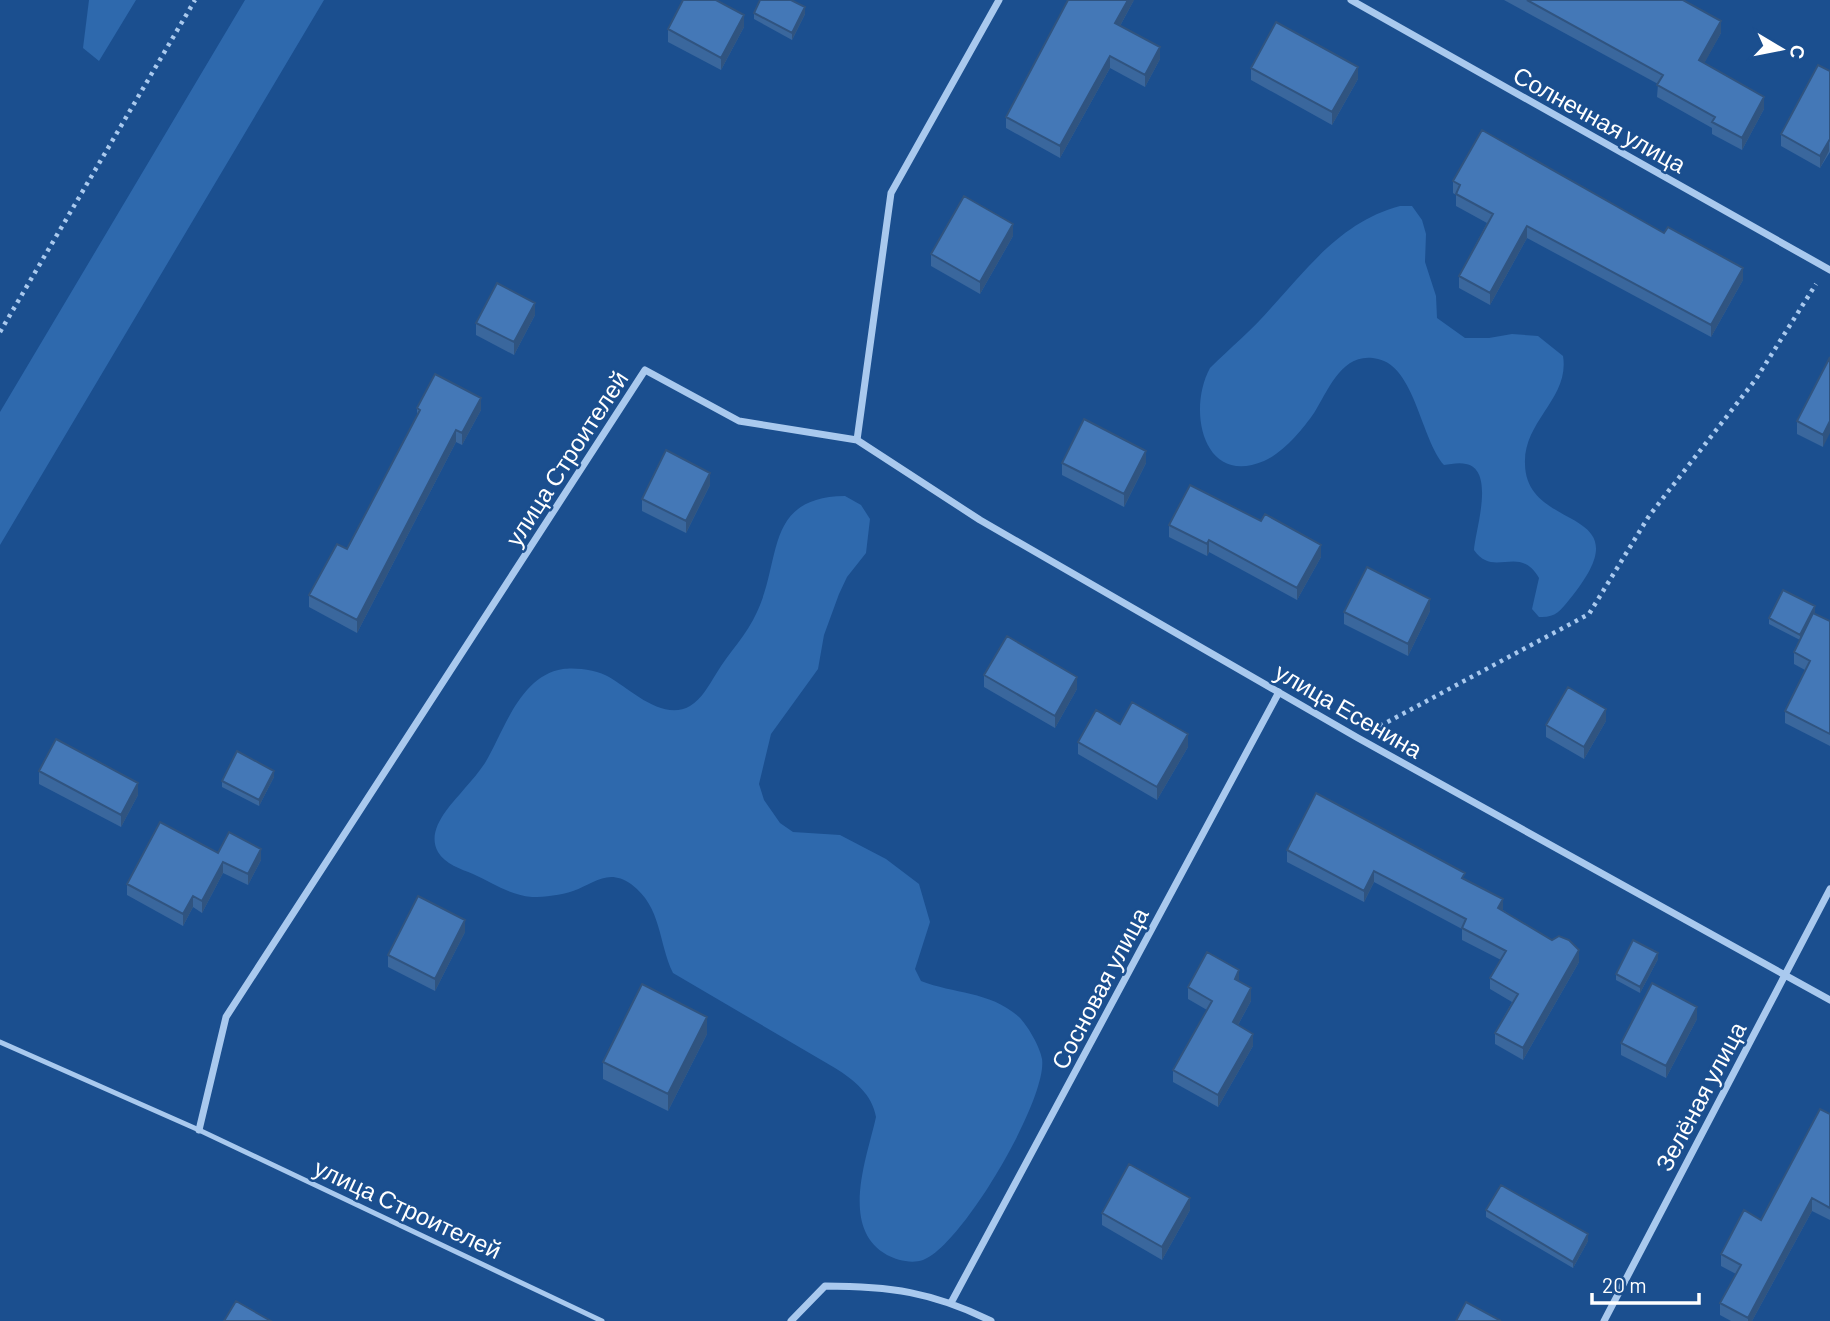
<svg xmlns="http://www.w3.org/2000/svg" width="1830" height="1321" viewBox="0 0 1830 1321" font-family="Barlow,sans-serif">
  <rect width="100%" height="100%" fill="#1b4f8f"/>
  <path fill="#2e69ad" d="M 89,0 L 136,0 L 99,61 L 83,48 Z
    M 245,0 L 324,0 L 0,545 L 0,412 Z
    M 1400,206 L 1412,206 L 1422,220 L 1426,234 L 1425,262 L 1436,296 L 1437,318 L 1465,338 L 1489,338 L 1512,334 L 1538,336 L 1563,356 C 1570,398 1523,421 1525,464 C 1526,535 1649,503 1569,600 C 1560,611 1555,618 1539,617 L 1532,609 L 1539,578 C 1519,543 1494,579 1474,550 C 1475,531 1496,470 1466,464 C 1460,462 1450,464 1444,465 C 1421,439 1415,367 1378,359 C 1343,350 1329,389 1314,413 C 1303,429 1283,453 1264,461 C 1203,487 1187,410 1210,368 C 1230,348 1253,329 1271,308 C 1309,266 1343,221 1400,206 Z
    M 845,496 L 861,505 L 870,519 L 866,553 L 847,577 L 839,594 L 824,635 L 818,669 L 771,734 L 759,784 L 764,800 L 780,823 L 793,832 L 840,835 L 886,859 L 919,884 L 930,922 L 915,969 L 921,981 C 954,994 990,991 1019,1017 C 1028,1026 1040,1047 1042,1059 C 1048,1099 961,1247 923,1260 C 911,1264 897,1260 887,1255 C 839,1228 867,1158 876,1117 C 872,1094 854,1080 835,1068 L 673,973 C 658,942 662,907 631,884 C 608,868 595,883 573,891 C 561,895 545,897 532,897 C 509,895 493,883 473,874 C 461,869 445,864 438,852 C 425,829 452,804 465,788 C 472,780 479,772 485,763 C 504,732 519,676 563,669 C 575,667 599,670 609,677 C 630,689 663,722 690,706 C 702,699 709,685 716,674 C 729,652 747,635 757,612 C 782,559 764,497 845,496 Z"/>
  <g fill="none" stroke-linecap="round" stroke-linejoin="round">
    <path stroke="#a9c9ee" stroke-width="4.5" stroke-dasharray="3.5 5" stroke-linecap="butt" d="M 0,332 L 195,0
      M 1380,726 L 1589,614 L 1649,516 L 1756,379 L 1816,284"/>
    <path stroke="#a9c9ee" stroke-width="5" d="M 0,1042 L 199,1130 L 602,1321"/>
    <path stroke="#a9c9ee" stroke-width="7" d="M 1351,0 L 1830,270
      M 857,440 L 980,520 L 1358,738 L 1830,1000
      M 199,1130 L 226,1017 L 645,370 L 739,421 L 857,440 L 891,193 L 999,0
      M 952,1301 L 1279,692
      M 791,1321 L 825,1286 C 889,1286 933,1292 991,1321
      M 1604,1321 L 1830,889"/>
  </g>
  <path fill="#3a679d" d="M 1134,0 L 1120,26 L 1160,59 L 1145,87 L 1110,68 L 1060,158 L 1006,128 L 1006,117 Z
    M 1504,0 L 1683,0 L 1721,33 L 1704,63 L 1764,109 L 1742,150 L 1712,134 L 1712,128 L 1657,97 L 1658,84 Z
    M 754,13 L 805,14 L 792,40 L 754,19 Z
    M 744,27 L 721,70 L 668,42 L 668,29 Z
    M 1251,68 L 1358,79 L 1332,125 L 1251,80 Z
    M 1830,71 L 1830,152 L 1820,168 L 1781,146 L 1781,134 Z
    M 1453,181 L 1743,280 L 1711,337 L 1527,238 L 1490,305 L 1459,288 L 1459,276 L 1487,223 L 1456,206 L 1456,195 L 1453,193 Z
    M 1013,236 L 980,294 L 931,266 L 931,254 Z
    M 535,315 L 514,355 L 476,335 L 476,323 Z
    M 1830,357 L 1823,447 L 1797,434 L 1797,421 Z
    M 417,408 L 481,410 L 462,445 L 456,442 L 357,633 L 309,607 L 309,595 L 347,549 L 417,418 Z
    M 1062,463 L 1146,463 L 1124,507 L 1062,475 Z
    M 710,485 L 686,533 L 642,511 L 642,499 Z
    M 1261,521 L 1321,557 L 1297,600 L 1209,552 L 1207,556 L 1169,537 L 1169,525 Z
    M 1430,611 L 1408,656 L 1344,624 L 1344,612 Z
    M 1815,612 L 1814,613 L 1830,621 L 1830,746 L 1785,723 L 1785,711 L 1805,670 L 1794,664 L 1794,652 L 1800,640 L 1769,624 L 1769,618 Z
    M 984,675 L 1077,689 L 1055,728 L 984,687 Z
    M 1606,721 L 1584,759 L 1546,737 L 1546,725 Z
    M 1120,724 L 1188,747 L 1157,800 L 1078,754 L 1078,742 Z
    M 39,771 L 138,795 L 121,827 L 39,784 Z
    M 274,777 L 259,806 L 222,787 L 222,781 Z
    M 1287,850 L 1465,880 L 1503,910 L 1579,962 L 1523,1060 L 1495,1044 L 1495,1033 L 1512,1002 L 1490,989 L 1490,978 L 1501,960 L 1462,940 L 1462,929 L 1374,882 L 1364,902 L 1287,862 Z
    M 218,853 L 261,860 L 248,885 L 223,873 L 202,913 L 193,907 L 183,926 L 127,895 L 127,884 Z
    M 465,932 L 435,991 L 388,967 L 388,955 Z
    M 1658,959 L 1640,993 L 1616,980 L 1616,974 Z
    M 1239,982 L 1251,1001 L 1238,1025 L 1253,1046 L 1218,1107 L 1173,1082 L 1173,1070 L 1207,1010 L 1188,999 L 1188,987 Z
    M 1697,1019 L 1666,1078 L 1621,1055 L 1621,1043 Z
    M 707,1034 L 668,1111 L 603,1079 L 603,1062 Z
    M 1830,1114 L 1830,1220 L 1812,1211 L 1752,1321 L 1731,1321 L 1720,1315 L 1720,1303 L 1736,1274 L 1721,1266 L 1721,1254 L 1761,1220 Z
    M 1190,1210 L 1162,1260 L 1102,1225 L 1102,1213 Z
    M 1486,1210 L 1588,1241 L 1573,1268 L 1486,1217 Z"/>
  <path fill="#305480" d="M 1128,0 L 1134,0 L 1115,35 L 1115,23 Z
    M 805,7 L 805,14 L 792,40 L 792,33 Z
    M 744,15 L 744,27 L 721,70 L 721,58 Z
    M 1721,21 L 1721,33 L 1699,73 L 1699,60 Z
    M 1160,47 L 1160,59 L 1145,87 L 1145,75 Z
    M 1110,56 L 1110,68 L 1060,158 L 1060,146 Z
    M 1358,67 L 1358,79 L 1332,125 L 1332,112 Z
    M 1764,97 L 1764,109 L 1742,150 L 1742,138 Z
    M 1829,139 L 1829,151 L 1820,168 L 1820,156 Z
    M 1013,224 L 1013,236 L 980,294 L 980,282 Z
    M 1527,226 L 1527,238 L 1490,305 L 1490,293 Z
    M 1743,268 L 1743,280 L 1711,337 L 1711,325 Z
    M 535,303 L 535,315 L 514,355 L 514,342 Z
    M 481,398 L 481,410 L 462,445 L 462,433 Z
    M 1830,421 L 1830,433 L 1823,447 L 1823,435 Z
    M 456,430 L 456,442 L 357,633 L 357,620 Z
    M 1146,451 L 1146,463 L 1124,507 L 1124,494 Z
    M 710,473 L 710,485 L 686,533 L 686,521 Z
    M 1209,540 L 1209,552 L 1207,556 L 1207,544 Z
    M 1321,545 L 1321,557 L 1297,600 L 1297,588 Z
    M 1430,599 L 1430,611 L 1408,656 L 1408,644 Z
    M 1815,606 L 1815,612 L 1800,641 L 1800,635 Z
    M 1077,677 L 1077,689 L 1055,728 L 1055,716 Z
    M 1606,709 L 1606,721 L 1584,759 L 1584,747 Z
    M 1188,734 L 1188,747 L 1157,800 L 1157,787 Z
    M 274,771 L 274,777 L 259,806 L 259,800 Z
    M 138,783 L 138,795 L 121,827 L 121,815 Z
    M 261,849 L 261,860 L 248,885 L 248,874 Z
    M 223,862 L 223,873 L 202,913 L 202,901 Z
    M 1374,871 L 1374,882 L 1364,902 L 1364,891 Z
    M 193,896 L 193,907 L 183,926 L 183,914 Z
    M 1503,899 L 1503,911 L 1498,908 Z
    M 465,920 L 465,932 L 435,991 L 435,979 Z
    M 1579,950 L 1579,962 L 1523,1060 L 1523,1048 Z
    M 1658,953 L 1658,959 L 1640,993 L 1640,987 Z
    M 1239,970 L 1239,982 L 1235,979 Z
    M 1251,988 L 1251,1001 L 1233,1034 L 1233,1022 Z
    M 1697,1007 L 1697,1019 L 1666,1078 L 1666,1066 Z
    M 707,1017 L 707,1034 L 668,1111 L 668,1094 Z
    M 1253,1034 L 1253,1046 L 1218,1107 L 1218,1095 Z
    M 1190,1198 L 1190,1210 L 1162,1260 L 1162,1247 Z
    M 1812,1198 L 1812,1211 L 1752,1321 L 1748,1321 L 1748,1318 Z
    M 1588,1234 L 1588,1241 L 1573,1268 L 1573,1262 Z"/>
  <path fill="#4478b7" stroke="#305480" stroke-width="2" d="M 683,0 L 716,0 L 744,15 L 721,58 L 668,29 Z
    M 760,0 L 791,0 L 805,7 L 792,33 L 754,13 Z
    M 1068,0 L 1128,0 L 1115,23 L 1160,47 L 1145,75 L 1110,56 L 1060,146 L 1006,117 Z
    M 1527,0 L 1683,0 L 1721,21 L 1699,60 L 1764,97 L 1742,138 L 1712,122 L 1715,117 L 1657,85 L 1663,75 Z
    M 1276,22 L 1358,67 L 1332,112 L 1251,68 Z
    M 1818,65 L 1830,71 L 1830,139 L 1820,156 L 1781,134 Z
    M 1482,130 L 1664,233 L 1668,227 L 1743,268 L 1711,325 L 1527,226 L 1490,293 L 1459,276 L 1493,214 L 1456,194 L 1460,185 L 1453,181 Z
    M 964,196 L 1013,224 L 980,282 L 931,254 Z
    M 497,283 L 535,303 L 514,342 L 476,323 Z
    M 1830,357 L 1830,421 L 1823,435 L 1797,421 Z
    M 435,374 L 481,398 L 462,433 L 456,430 L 357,620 L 309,595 L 337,544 L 347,549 L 420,410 L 417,408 Z
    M 1084,419 L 1146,451 L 1124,494 L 1062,463 Z
    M 666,450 L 710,473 L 686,521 L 642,499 Z
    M 1190,485 L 1261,521 L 1265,514 L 1321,545 L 1297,588 L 1209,540 L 1207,544 L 1169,525 Z
    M 1367,567 L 1430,599 L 1408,644 L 1344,612 Z
    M 1783,590 L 1815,606 L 1800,635 L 1769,618 Z
    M 1813,613 L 1830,621 L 1830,734 L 1785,711 L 1810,661 L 1794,652 Z
    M 1007,636 L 1077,677 L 1055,716 L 984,675 Z
    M 1568,687 L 1606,709 L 1584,747 L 1546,725 Z
    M 1132,702 L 1188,734 L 1157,787 L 1078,742 L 1096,710 L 1120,724 Z
    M 56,739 L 138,783 L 121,815 L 39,771 Z
    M 237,751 L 274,771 L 259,800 L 222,781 Z
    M 1316,793 L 1465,873 L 1462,878 L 1503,899 L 1498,908 L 1552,940 L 1559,936 L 1569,940 L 1579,950 L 1523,1048 L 1495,1033 L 1518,994 L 1490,978 L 1506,951 L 1462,928 L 1466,919 L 1374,871 L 1364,891 L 1287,850 Z
    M 160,822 L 218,853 L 229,832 L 261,849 L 248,874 L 223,862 L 202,901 L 193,896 L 183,914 L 127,884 Z
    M 418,896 L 465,920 L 435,979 L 388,955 Z
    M 1633,940 L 1658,953 L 1640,987 L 1616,974 Z
    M 1207,952 L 1239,970 L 1235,979 L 1251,988 L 1233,1022 L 1253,1034 L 1218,1095 L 1173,1070 L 1212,1001 L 1188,987 Z
    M 1652,983 L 1697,1007 L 1666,1066 L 1621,1043 Z
    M 642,984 L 707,1017 L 668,1094 L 603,1062 Z
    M 1820,1109 L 1830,1114 L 1830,1208 L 1812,1198 L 1748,1318 L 1720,1303 L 1741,1265 L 1721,1254 L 1744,1210 L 1761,1220 Z
    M 1129,1164 L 1190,1198 L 1162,1247 L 1102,1213 Z
    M 1501,1185 L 1588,1234 L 1573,1262 L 1486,1210 Z
    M 236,1301 L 271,1321 L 224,1321 Z
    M 1466,1302 L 1501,1321 L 1456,1321 Z"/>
  <g text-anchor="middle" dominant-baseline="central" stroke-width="5" stroke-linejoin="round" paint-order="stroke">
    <g font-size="24" fill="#fff" stroke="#1b4f8f">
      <text transform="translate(1600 119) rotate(29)">Солнечная улица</text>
      <text transform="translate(566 458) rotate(-57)">улица Строителей</text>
      <text transform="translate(1349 710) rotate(30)">улица Есенина</text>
      <text transform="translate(1099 988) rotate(-62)">Сосновая улица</text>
      <text transform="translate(1700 1096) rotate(-62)">Зелёная улица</text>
      <text transform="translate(408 1208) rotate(25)">улица Строителей</text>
    </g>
  </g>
  <g transform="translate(1781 49) rotate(100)" stroke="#1b4f8f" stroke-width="5" paint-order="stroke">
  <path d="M0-5L12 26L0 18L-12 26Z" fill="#ffffff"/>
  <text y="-10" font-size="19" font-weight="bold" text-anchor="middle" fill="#ffffff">С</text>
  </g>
  <path d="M1592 1293v10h107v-10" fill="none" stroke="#ffffff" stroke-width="3.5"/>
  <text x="1602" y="1293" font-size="21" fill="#ffffff" stroke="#1b4f8f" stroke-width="5" paint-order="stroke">20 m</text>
</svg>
